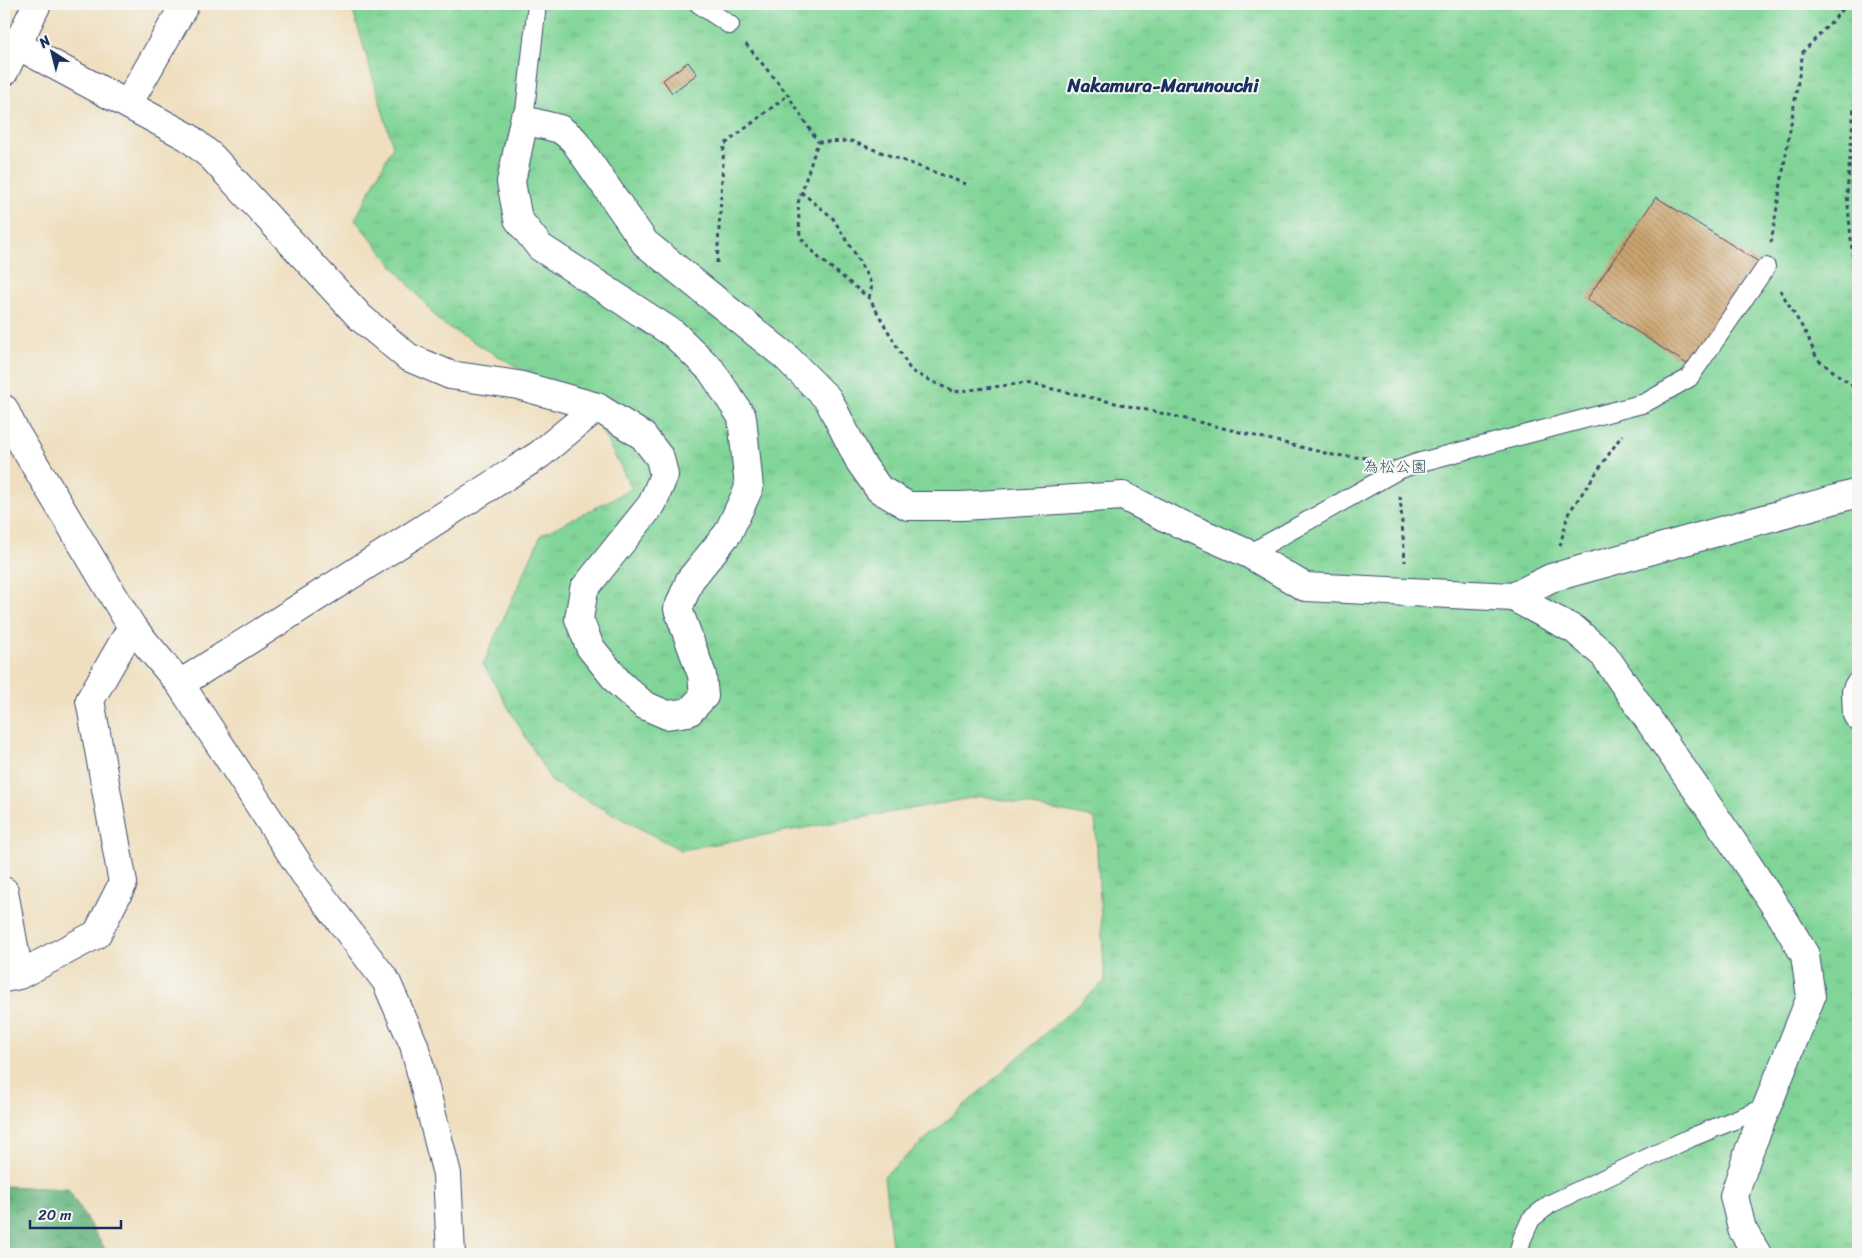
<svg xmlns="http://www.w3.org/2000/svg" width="1862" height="1258" viewBox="0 0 1862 1258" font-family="Sriracha,'Klee One',sans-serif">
  <defs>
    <pattern id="grass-tufts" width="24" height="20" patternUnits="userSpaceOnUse" patternTransform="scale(1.25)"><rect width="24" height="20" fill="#81d598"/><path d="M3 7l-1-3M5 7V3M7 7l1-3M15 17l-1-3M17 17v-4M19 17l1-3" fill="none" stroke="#6fb785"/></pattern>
    <pattern id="forest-crowns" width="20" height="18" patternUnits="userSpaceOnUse" patternTransform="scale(1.25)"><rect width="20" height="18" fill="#68b680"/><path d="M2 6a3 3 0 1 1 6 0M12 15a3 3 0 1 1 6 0" fill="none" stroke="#55946c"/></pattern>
    <pattern id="building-back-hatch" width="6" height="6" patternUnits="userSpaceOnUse" patternTransform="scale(1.25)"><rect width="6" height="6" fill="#cca46f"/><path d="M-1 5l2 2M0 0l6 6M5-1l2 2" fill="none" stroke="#a5865e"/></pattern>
  </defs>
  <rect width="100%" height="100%" fill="#f6f6f2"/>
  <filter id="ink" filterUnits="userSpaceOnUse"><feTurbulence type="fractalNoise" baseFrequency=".02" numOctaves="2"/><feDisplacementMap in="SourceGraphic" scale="10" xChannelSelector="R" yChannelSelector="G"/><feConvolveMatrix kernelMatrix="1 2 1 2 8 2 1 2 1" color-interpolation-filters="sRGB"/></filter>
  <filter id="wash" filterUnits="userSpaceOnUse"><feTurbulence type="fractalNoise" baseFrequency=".0096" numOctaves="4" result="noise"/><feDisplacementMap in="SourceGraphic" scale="20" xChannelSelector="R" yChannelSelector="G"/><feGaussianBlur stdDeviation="1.12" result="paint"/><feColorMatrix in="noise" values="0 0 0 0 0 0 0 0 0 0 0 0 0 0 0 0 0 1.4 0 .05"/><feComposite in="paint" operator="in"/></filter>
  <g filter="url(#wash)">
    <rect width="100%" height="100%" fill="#efdfbf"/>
    <path fill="url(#grass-tufts)" stroke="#4e827b" d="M 351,4 L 1858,4 L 1858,1254 L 893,1254 L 884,1176 L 1105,981 L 1095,818 L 982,796 L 681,850 L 552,782 L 483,664 L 541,535 L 632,489 L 591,410 L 441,323 L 355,220 L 393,146 Z"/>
    <path fill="url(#forest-crowns)" stroke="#42726f" d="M 4,1186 L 68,1189 L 108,1254 L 4,1254 Z"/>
    <g id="blocks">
      <path fill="url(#building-back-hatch)" d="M 688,62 L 697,74 L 672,93 L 663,80 Z
        M 1656,197 L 1762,264 L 1693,368 L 1587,299 Z"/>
    </g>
  </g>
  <g filter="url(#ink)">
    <use href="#blocks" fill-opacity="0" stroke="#3b496d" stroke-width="1"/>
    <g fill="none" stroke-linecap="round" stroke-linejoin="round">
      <defs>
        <path id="service" d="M 699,4 L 730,25
          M 524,120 L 537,4
          M 1249,554 L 1398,470 L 1417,463 L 1645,403 L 1689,378 L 1766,267
          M 1518,1254 L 1522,1239 L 1531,1219 L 1550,1204 L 1690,1138 L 1766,1107"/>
        <path id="minor" d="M 17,45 L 188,137 L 212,157 L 361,318 L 408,357 L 450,375 L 518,385 L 597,407 L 643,436 L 660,458 L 664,475 L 652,504 L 584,589 L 579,619 L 590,647 L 619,683 L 644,705 L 667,715 L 689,712 L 704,696 L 702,675 L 678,609 L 690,580 L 728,533 L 749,488 L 742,417 L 711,370 L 674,334 L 540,247 L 518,219 L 511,182 L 524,120 L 560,129 L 573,139 L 645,243 L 785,356 L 828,399 L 860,462 L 879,489 L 908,506 L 962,506 L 1123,496 L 1167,518 L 1249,554 L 1305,587 L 1513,597 L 1551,578 L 1858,493
          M 128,104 L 185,4
          M 1513,597 L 1575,630 L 1604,655 L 1730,838 L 1783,918 L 1805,955 L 1811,997 L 1749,1151 L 1734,1196 L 1742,1229 L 1757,1254
          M 180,684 L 539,455 L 597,407
          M 1858,687 L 1856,692 L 1857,714 L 1858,716
          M 4,891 L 19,975
          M 4,978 L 19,975 L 97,934 L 123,883 L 90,700 L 132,627"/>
        <path id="tertiary" d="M 4,72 L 37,4
          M 4,409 L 14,430 L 132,627 L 180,684 L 304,873 L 386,981 L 414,1045 L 447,1174 L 451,1254"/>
      </defs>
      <use href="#service" stroke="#3b496d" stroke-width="20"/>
      <use href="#minor" stroke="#3b496d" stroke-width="30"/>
      <use href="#tertiary" stroke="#3b496d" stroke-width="30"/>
      <path stroke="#3b496d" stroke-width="3" stroke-dasharray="4 4" stroke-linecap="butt" d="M 746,44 L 788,95 L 818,142
        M 1858,94 L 1854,106 L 1847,194 L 1855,284 L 1858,293
        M 966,184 L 851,141 L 818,142 L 798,203 L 800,237 L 819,258 L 869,298 L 911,371 L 954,392 L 1026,383 L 1178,417 L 1333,455 L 1367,458
        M 801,192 L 832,217 L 854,252 L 872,285 L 869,298
        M 1771,243 L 1803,52 L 1848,4
        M 717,263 L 724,145 L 788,95
        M 1780,290 L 1807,335 L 1817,359 L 1858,390
        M 1400,496 L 1405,562
        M 1560,546 L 1568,514 L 1622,435"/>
      <use href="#service" stroke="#fff" stroke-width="18"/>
      <use href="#minor" stroke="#fff" stroke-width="28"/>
      <use href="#tertiary" stroke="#fff" stroke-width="28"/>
    </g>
  </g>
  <g text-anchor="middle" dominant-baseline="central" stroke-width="4" stroke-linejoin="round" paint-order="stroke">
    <g font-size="16" fill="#34586c" stroke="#f6f6f2">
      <text x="1395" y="466">為松公園</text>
    </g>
    <g font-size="19" font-weight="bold" fill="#1b2f5e" stroke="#f6f6f2">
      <text x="1163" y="85">Nakamura-Marunouchi</text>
    </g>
  </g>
  <rect width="1862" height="1258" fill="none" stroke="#f6f6f2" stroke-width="20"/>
  <g transform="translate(52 52) rotate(324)" stroke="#f6f6f2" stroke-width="4" paint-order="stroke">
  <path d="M0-4L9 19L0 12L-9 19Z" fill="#1b2f5e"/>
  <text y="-8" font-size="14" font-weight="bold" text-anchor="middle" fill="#1b2f5e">N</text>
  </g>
  <path d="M30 1220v8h91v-8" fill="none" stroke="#1b2f5e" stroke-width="2.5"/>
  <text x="38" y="1220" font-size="15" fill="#1b2f5e" stroke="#f6f6f2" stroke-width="4" paint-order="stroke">20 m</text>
</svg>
